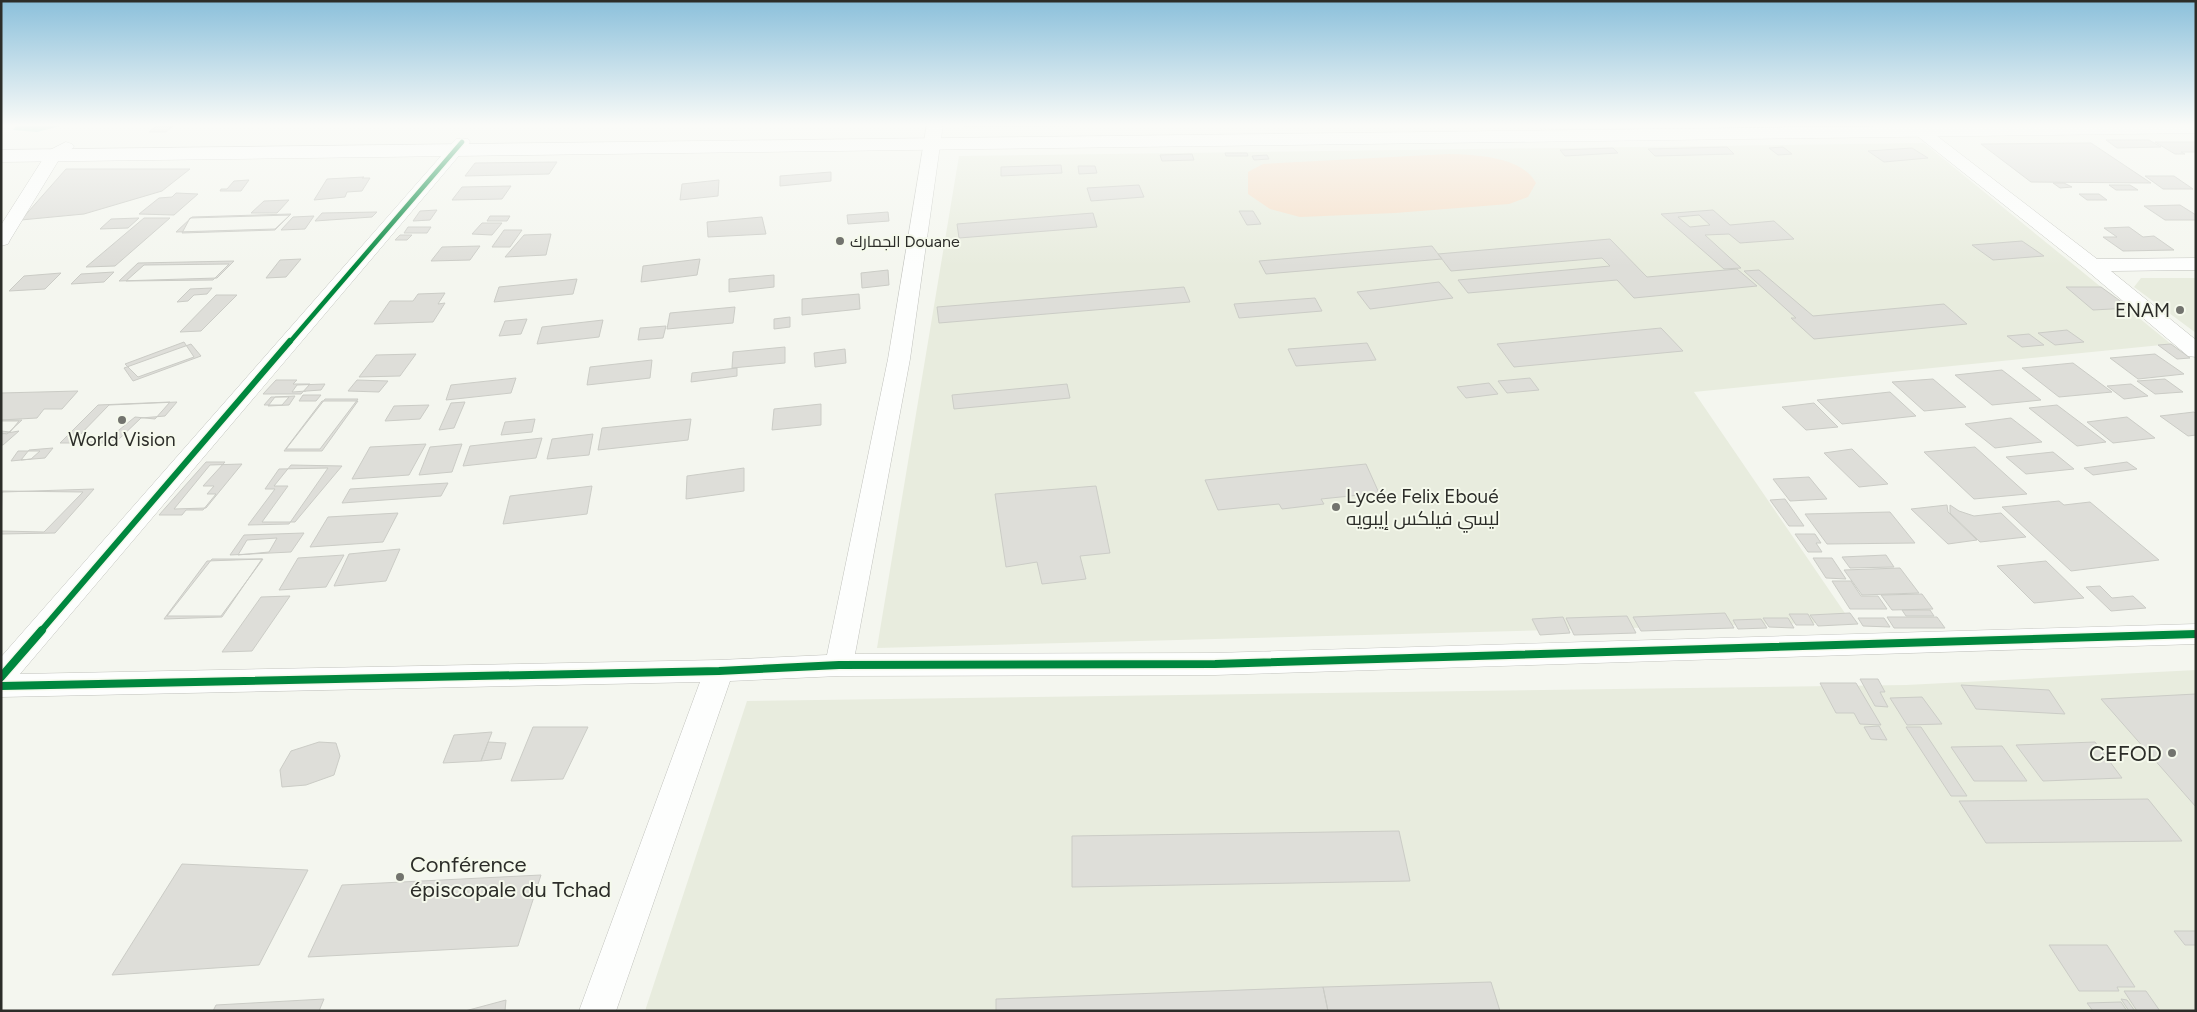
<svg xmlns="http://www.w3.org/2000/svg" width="2197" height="1012" viewBox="0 0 2197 1012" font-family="Figtree,Cairo,sans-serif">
  <rect width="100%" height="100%" fill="#f4f6ef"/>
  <path fill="#e8ecde" d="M 964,124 L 1239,124 L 964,128 Z
    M 1924,143 L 2171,344 L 1694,392 L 1851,622 L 877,648 L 959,156 Z
    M 2141,278 L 2196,278 L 2196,333 L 2134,287 Z
    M 2196,670 L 2196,1011 L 645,1011 L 747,701 L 1906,685 Z"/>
  <path fill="#f5dec8" d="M 1449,154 C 1475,155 1522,156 1536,183 L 1528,197 L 1509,204 L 1395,213 L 1300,217 L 1270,209 L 1248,194 L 1248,172 L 1263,164 Z"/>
  <path fill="#a1d3c7" d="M 18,124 L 68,124 L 37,132 L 13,130 Z"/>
  <path fill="#deded9" stroke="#cbccc6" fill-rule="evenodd" d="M 159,124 L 175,124 L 166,132 L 149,132 Z
    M 2106,140 L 2149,140 L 2161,147 L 2117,148 Z
    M 2155,142 L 2196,142 L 2196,152 L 2181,152 L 2185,154 L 2175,154 Z
    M 2091,143 L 2151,183 L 2031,182 L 1981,144 Z
    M 1727,147 L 1734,154 L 1655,156 L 1648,149 Z
    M 1783,147 L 1792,154 L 1778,155 L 1769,148 Z
    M 1613,148 L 1618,153 L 1565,156 L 1560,150 Z
    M 1912,148 L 1928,158 L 1884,162 L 1868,151 Z
    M 1225,153 L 1247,153 L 1248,156 L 1226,156 Z
    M 1192,154 L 1194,160 L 1162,161 L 1160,155 Z
    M 1267,155 L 1269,159 L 1254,160 L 1252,156 Z
    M 557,162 L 549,174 L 465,176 L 475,163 Z
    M 1061,165 L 1062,173 L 1001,176 L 1001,167 Z
    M 1078,166 L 1095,166 L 1097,173 L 1079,174 Z
    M 66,169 L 190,169 L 162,191 L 84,214 L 21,220 Z
    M 831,172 L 831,181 L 780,186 L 780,176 Z
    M 2145,176 L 2174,176 L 2193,189 L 2163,189 Z
    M 364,177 L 362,178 L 370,178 L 362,191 L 347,192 L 345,197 L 314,200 L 327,179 Z
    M 249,180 L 241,191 L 220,191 L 221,189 L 227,189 L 234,181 Z
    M 719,180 L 718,196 L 680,200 L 682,184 Z
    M 2053,183 L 2064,183 L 2072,187 L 2060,188 Z
    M 1139,185 L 1144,197 L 1091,201 L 1087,188 Z
    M 2109,185 L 2130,185 L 2138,190 L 2116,190 Z
    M 511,186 L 502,199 L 452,200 L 462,187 Z
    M 176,193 L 198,194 L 174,215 L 139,214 L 159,198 L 172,197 Z
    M 2079,194 L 2099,194 L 2107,200 L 2087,200 Z
    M 289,200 L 277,213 L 251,213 L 264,201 Z
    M 2180,205 L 2196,215 L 2196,220 L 2165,220 L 2144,206 Z
    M 437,210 L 430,220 L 413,221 L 420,211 Z
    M 1713,210 L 1730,225 L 1774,221 L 1794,239 L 1740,243 L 1729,234 L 1705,235 L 1741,268 L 1724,269 L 1661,214 ZM 1699,215 L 1710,225 L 1690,227 L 1678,217 Z
    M 1239,211 L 1253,211 L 1261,224 L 1247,225 Z
    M 377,212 L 372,217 L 315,221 L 322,213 Z
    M 888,212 L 889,221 L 848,224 L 847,215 Z
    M 1093,213 L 1097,227 L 959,238 L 957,224 Z
    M 291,214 L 275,229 L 176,232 L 192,217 Z
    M 290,215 L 275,230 L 182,233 L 190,218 Z
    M 314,216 L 305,229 L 281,230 L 293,217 Z
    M 490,216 L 510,216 L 507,221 L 487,221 Z
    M 762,217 L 766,234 L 708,237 L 707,222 Z
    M 139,218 L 128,228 L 100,229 L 111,219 Z
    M 144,218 L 170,218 L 115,266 L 86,267 Z
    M 482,223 L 502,223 L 492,235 L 472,234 Z
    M 408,227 L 431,227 L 427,233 L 404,233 Z
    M 2129,227 L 2143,237 L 2154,236 L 2174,250 L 2123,251 L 2103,237 L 2117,237 L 2104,228 Z
    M 504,230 L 522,230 L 510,247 L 492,247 Z
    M 551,234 L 546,255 L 505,257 L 524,235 Z
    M 400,235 L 412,235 L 407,240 L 395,240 Z
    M 1610,239 L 1647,277 L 1737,269 L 1757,286 L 1634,298 L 1617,280 L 1468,293 L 1458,280 L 1610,266 L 1602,258 L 1451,271 L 1438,254 Z
    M 2022,241 L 2044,256 L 1993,260 L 1972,245 Z
    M 480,246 L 470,260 L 431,261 L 442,247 Z
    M 1432,246 L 1442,259 L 1266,274 L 1259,261 Z
    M 301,259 L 286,277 L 266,278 L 280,260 Z
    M 700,259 L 697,275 L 641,282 L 643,266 Z
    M 234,261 L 217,278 L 119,281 L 138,263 Z
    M 229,264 L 213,280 L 126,281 L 144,265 Z
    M 888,270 L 889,285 L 862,288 L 861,273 Z
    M 1759,270 L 1813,316 L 1944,304 L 1967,324 L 1814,339 L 1791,318 L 1796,318 L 1744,271 Z
    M 114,272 L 104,282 L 71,284 L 81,274 Z
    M 61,273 L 45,289 L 9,291 L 24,276 Z
    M 774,275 L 774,287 L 729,292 L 729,279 Z
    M 577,279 L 573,294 L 494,302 L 499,287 Z
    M 1439,282 L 1453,298 L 1370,309 L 1357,292 Z
    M 1184,287 L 1190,302 L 939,323 L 937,307 Z
    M 2066,287 L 2101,287 L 2130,308 L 2093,310 Z
    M 212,288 L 207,294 L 194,295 L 188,301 L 177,302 L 190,289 Z
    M 445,293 L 438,304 L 445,303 L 433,322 L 374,324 L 390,301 L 413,301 L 418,294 Z
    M 859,294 L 860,309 L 802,315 L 802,299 Z
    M 216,295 L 237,295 L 201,331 L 180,332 Z
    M 1315,298 L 1322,311 L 1239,318 L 1234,304 Z
    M 735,307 L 733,323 L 667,329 L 670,313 Z
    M 790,317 L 790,327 L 774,329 L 774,319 Z
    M 527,319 L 521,334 L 499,336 L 505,321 Z
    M 603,320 L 599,337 L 537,344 L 542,327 Z
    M 666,326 L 663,338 L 638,340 L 640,328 Z
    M 1661,328 L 1683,351 L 1514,367 L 1497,344 Z
    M 2067,330 L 2084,342 L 2055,345 L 2038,333 Z
    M 2029,334 L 2044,345 L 2022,347 L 2007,336 Z
    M 184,342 L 194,357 L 138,377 L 125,364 Z
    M 1367,343 L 1376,360 L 1296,366 L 1288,349 Z
    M 191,344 L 201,356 L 133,381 L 124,368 Z
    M 2171,344 L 2190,358 L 2177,359 L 2158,345 Z
    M 785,347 L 785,363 L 732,368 L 733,352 Z
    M 845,349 L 846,363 L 815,367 L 814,353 Z
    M 416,354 L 400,376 L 359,377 L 376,355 Z
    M 2155,354 L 2184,374 L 2138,379 L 2110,358 Z
    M 652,360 L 650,378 L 587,385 L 590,367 Z
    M 2073,363 L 2112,392 L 2059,397 L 2022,368 Z
    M 737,368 L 737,376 L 691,382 L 692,373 Z
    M 2002,370 L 2041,400 L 1992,405 L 1955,375 Z
    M 516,378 L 511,393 L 446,400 L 451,385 Z
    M 1530,378 L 1539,390 L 1507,393 L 1498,381 Z
    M 1933,379 L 1966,407 L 1924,411 L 1892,382 Z
    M 2165,379 L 2183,392 L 2155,394 L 2137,381 Z
    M 276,380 L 297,380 L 293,384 L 310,384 L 301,394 L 263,394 Z
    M 357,380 L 388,381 L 379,392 L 348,391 Z
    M 1489,383 L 1498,394 L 1466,398 L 1457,387 Z
    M 325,384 L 321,390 L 292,392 L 297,385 Z
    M 1067,384 L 1070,398 L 954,409 L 952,395 Z
    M 2131,384 L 2148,396 L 2124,399 L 2107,386 Z
    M 78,391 L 62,409 L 44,409 L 37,418 L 1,420 L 1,393 Z
    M 1890,392 L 1916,416 L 1842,424 L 1817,400 Z
    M 303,395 L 321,395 L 316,401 L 299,401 Z
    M 295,396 L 289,405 L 268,406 L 275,397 Z
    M 271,397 L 289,397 L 282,405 L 264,405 Z
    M 325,399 L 358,399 L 320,449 L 286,449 Z
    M 322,401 L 358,401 L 322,451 L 284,451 Z
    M 170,402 L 155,419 L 135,417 L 103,443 L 60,443 L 98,405 Z
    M 177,402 L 165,416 L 141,418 L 118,440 L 72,443 L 109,405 Z
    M 465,402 L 454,428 L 439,430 L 451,403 Z
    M 1814,403 L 1838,427 L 1806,430 L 1782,407 Z
    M 821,404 L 821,425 L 772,430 L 774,409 Z
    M 429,405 L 420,419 L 385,421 L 394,406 Z
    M 2057,405 L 2106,442 L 2077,446 L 2029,408 Z
    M 2194,412 L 2196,414 L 2196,435 L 2188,436 L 2160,416 Z
    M 2127,417 L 2155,438 L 2113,443 L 2087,422 Z
    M 2011,418 L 2042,442 L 1995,448 L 1965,424 Z
    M 535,419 L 532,432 L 501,435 L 505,422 Z
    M 691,419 L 688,440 L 598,450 L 602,428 Z
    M 1,420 L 22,420 L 7,434 L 1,433 Z
    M 1,421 L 19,421 L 10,432 L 1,431 Z
    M 19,431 L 3,445 L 1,445 L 1,434 Z
    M 593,434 L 589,455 L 547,459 L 552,439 Z
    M 542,438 L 536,458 L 463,466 L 470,446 Z
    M 426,444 L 409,475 L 352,479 L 370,447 Z
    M 462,444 L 452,472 L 419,475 L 430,447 Z
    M 1975,447 L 2027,494 L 1974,499 L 1924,452 Z
    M 53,448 L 45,458 L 21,460 L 29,450 Z
    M 1852,449 L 1888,484 L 1859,487 L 1824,453 Z
    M 18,451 L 40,451 L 31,459 L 11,461 Z
    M 2053,452 L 2074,469 L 2026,474 L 2006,457 Z
    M 206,462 L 225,462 L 203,486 L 214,486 L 207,494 L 216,494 L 203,510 L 186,510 L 182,515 L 159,515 Z
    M 2127,462 L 2137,469 L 2093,475 L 2084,468 Z
    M 242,464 L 206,508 L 174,509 L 210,465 Z
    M 1366,464 L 1379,493 L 1321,499 L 1324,504 L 1282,509 L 1279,504 L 1218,510 L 1205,480 Z
    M 291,465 L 342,466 L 295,522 L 262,522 L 288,486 L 274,486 Z
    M 328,468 L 289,524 L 248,525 L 275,489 L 265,489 L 279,469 Z
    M 744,468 L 744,491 L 686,499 L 687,476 Z
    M 1809,477 L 1827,499 L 1790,501 L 1773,479 Z
    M 448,483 L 441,496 L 342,503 L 350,489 Z
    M 592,486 L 587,514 L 503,524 L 510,496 Z
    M 1096,486 L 1110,553 L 1080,556 L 1086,579 L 1042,584 L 1037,562 L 1006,567 L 995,494 Z
    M 94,489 L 55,533 L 1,534 L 1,493 L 3,492 Z
    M 2,491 L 83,492 L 44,532 L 1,531 Z
    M 1785,499 L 1804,526 L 1789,526 L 1770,500 Z
    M 2059,501 L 2064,505 L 2090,502 L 2159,560 L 2071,571 L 2002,507 Z
    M 1947,505 L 1948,512 L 1977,540 L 1948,544 L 1911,509 Z
    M 1950,505 L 1959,511 L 1974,516 L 2001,513 L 2026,537 L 1980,542 L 1950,513 Z
    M 1890,512 L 1915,543 L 1827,544 L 1805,514 Z
    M 398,513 L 383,542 L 310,547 L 328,517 Z
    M 304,533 L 291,552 L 230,555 L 244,535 Z
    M 1795,534 L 1815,534 L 1821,543 L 1816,543 L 1822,552 L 1808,552 Z
    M 277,538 L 269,552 L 238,555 L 247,540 Z
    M 400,549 L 386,581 L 334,586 L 349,554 Z
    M 344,555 L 326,587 L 279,590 L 298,558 Z
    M 1886,555 L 1894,567 L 1850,568 L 1842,557 Z
    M 1813,558 L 1832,558 L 1846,579 L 1826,578 Z
    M 212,559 L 263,559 L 221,616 L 167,616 Z
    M 262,559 L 222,617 L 164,619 L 207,561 Z
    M 2046,561 L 2084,598 L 2034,603 L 1997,566 Z
    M 1900,568 L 1919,593 L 1862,595 L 1844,570 Z
    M 1832,581 L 1851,581 L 1861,596 L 1878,596 L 1887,609 L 1850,609 Z
    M 2100,586 L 2112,598 L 2133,596 L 2146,608 L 2111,611 L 2086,587 Z
    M 1922,594 L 1933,609 L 1892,610 L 1881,595 Z
    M 290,596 L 252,651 L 222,652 L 261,597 Z
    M 1902,610 L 1930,610 L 1934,616 L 1906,616 Z
    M 1725,613 L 1734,628 L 1641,631 L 1633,617 Z
    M 1850,613 L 1858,624 L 1818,626 L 1810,615 Z
    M 1789,614 L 1808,614 L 1814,625 L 1796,625 Z
    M 1627,616 L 1636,633 L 1574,635 L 1566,618 Z
    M 1563,617 L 1570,633 L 1540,635 L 1532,619 Z
    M 1887,617 L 1937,617 L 1945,628 L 1894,628 Z
    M 1763,618 L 1788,618 L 1794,628 L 1769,627 Z
    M 1858,618 L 1884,618 L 1890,627 L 1863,626 Z
    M 1761,619 L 1767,628 L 1738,629 L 1733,620 Z
    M 1860,679 L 1878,679 L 1885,692 L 1880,692 L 1888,707 L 1875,706 Z
    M 1820,683 L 1856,683 L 1881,725 L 1860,724 L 1854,713 L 1836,713 Z
    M 1961,685 L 2049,690 L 2065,714 L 1976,709 Z
    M 2196,694 L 2196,807 L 2101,699 Z
    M 1922,697 L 1942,724 L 1907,725 L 1890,698 Z
    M 1879,726 L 1887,740 L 1871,739 L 1864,727 Z
    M 533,727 L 588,727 L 563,779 L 511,781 Z
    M 1906,727 L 1921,727 L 1967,796 L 1951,796 Z
    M 492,732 L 481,761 L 443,763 L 454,735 Z
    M 319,742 L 336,743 L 340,756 L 334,775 L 306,785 L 282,787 L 280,770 L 291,751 Z
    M 488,742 L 506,743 L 501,759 L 481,761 Z
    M 2095,742 L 2122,778 L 2043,781 L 2016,745 Z
    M 2002,746 L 2027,781 L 1974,781 L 1951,747 Z
    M 2148,799 L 2182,841 L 1986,843 L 1959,801 Z
    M 1399,831 L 1410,881 L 1072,887 L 1072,836 Z
    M 182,864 L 308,870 L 259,965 L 112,975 Z
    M 541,875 L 518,946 L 308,957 L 342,885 Z
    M 2174,931 L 2196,931 L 2196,945 L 2185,945 Z
    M 2049,945 L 2107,945 L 2135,987 L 2117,987 L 2119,991 L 2079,991 Z
    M 1491,982 L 1500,1011 L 1328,1011 L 1323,987 Z
    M 1323,987 L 1328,1011 L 996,1011 L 996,999 Z
    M 2124,991 L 2146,991 L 2160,1011 L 2137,1011 Z
    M 324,999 L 319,1011 L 213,1011 L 216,1005 Z
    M 2121,999 L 2127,1000 L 2135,1011 L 2129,1011 Z
    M 506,1000 L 505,1011 L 465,1011 Z
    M 2121,1002 L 2127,1011 L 2093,1011 L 2087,1003 Z"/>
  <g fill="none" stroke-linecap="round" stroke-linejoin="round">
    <defs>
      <path id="minor" d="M 927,124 L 943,124 L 910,359 L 855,654 L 1215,653 L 2196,624 L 2196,644 L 1215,675 L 839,676 L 730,681 L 616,1011 L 579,1011 L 700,682 L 1,697 L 1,657 L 456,139 L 468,139 L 470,142 L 468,145 L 20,674 L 719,660 L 827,655 L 888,359 Z
        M 1922,127 L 1928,129 L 2097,259 L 2196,258 L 2196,270 L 2111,271 L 2196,340 L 2196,357 L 2188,356 L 2085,269 L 1916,135 L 1914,132 L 1916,129 Z
        M 66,142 L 72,144 L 74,147 L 60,158 L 10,240 L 8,244 L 1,246 L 1,225 L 48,151 Z"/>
      <path id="primary" d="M 2057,124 L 2196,124 L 2196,133 L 1,162 L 1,150 Z"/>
    </defs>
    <use href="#minor" stroke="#c1c2bd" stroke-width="1"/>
    <use href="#primary" stroke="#c1c2bd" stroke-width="1"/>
    <use href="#minor" fill="#fdfefd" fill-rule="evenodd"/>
    <use href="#primary" fill="#fdfefd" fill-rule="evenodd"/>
    <defs>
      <path id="cycleway-far2" d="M 289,343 L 462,142"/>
      <path id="cycleway-far1" d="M 41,631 L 290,341"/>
      <path id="cycleway" d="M 1,677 L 42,630
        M 1,686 L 719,671 L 839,665 L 1215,664 L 2196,634"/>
    </defs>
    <use href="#cycleway-far2" stroke="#f5f9ec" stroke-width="7"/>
    <use href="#cycleway-far1" stroke="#f5f9ec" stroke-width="9"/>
    <use href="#cycleway" stroke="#f5f9ec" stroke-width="11"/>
    <use href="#cycleway-far2" stroke="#00873e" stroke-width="4.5"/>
    <use href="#cycleway-far1" stroke="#00873e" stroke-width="6"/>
    <use href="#cycleway" stroke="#00873e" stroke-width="8"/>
  </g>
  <linearGradient id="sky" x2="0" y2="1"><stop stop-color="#8bc0db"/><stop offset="0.47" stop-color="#fafbf8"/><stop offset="1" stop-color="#fafbf8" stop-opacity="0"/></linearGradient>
  <rect width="2197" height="266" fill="url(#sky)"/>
  <g fill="#72736e" stroke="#f5f9ec" stroke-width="2">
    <circle cx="840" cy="241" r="5"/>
    <circle cx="2180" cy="310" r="5"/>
    <circle cx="122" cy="420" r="5"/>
    <circle cx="1336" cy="507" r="5"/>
    <circle cx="2172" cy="753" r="5"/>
    <circle cx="400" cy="877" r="5"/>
  </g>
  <g text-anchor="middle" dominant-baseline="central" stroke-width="4" stroke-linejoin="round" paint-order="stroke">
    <g font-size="16" fill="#2c2d29" stroke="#f5f9ec" text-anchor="start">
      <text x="850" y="241">الجمارك Douane</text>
    </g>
    <g font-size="19" fill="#2c2d29" stroke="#f5f9ec" text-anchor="end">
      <text x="2170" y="310">ENAM</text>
      <text x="122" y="439" text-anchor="middle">World Vision</text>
      <text x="1346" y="496" text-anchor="start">Lycée Felix Eboué<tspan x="1346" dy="22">ليسي فيلكس إيبويه</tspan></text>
    </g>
    <g font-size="22" fill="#2c2d29" stroke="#f5f9ec" text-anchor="end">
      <text x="2162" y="753">CEFOD</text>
      <text x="410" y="864" text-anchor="start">Conférence<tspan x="410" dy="25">épiscopale du Tchad</tspan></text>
    </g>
  </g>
  <rect width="2197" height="1012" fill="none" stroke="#2c2d29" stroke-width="5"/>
</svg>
